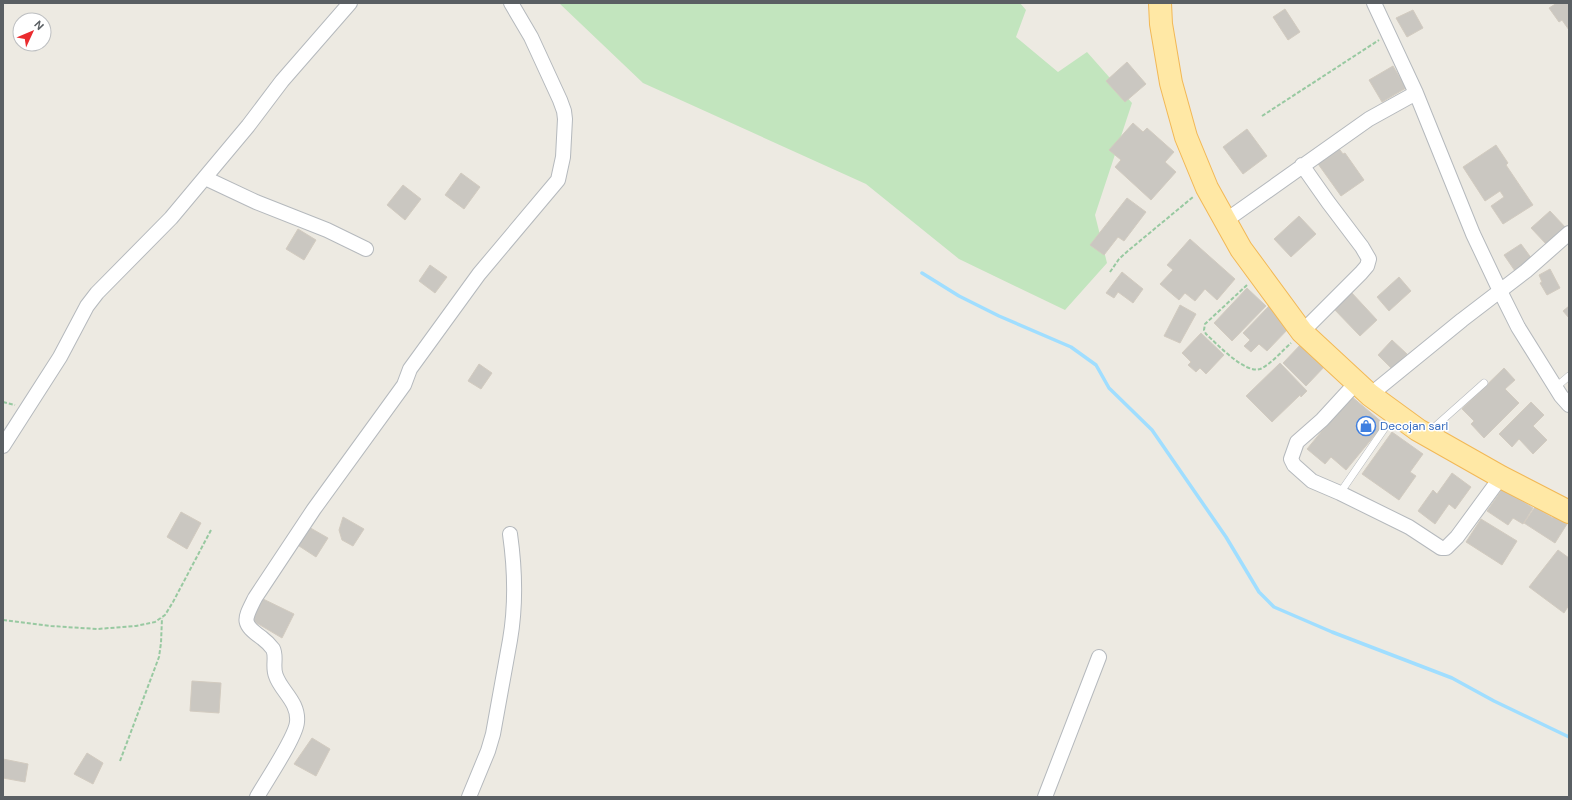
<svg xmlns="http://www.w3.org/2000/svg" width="1572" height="800" viewBox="0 0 1572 800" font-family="'DM Sans',sans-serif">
  <rect width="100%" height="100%" fill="#edeae2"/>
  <path fill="#c2e5be" d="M 559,3 L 1020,3 L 1026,10 L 1016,37 L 1058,72 L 1087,52 L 1132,103 L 1095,215 L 1107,263 L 1065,310 L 959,259 L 866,184 L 643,83 Z"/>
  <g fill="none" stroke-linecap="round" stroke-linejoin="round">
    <path stroke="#a0deff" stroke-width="3.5" d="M 922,273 L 959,296 L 999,316 L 1071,347 L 1096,365 L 1109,388 L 1152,430 L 1226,537 L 1259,592 L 1274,607 L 1332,632 L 1452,678 L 1494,701 L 1569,737"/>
  </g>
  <path fill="#cac7c1" stroke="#d2cbc0" d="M 1557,3 L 1569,3 L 1569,30 L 1562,20 L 1559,22 L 1549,8 Z
    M 1285,9 L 1300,32 L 1288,40 L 1273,17 Z
    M 1413,10 L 1423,28 L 1407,37 L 1396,18 Z
    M 1127,62 L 1146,84 L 1125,102 L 1106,81 Z
    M 1393,66 L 1406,88 L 1382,102 L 1369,80 Z
    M 1133,123 L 1143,132 L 1147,128 L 1174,152 L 1165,162 L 1176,172 L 1151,200 L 1115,167 L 1121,160 L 1109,150 Z
    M 1247,129 L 1267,156 L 1243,174 L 1223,147 Z
    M 1496,145 L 1508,163 L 1506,165 L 1533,205 L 1503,224 L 1491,206 L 1504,197 L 1500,191 L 1485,201 L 1463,167 Z
    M 1337,146 L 1343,154 L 1345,153 L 1364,180 L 1341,196 L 1316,161 Z
    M 461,173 L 480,187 L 464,209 L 445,195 Z
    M 403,185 L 421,199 L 405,220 L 387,205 Z
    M 1127,198 L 1146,212 L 1124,241 L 1118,237 L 1104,255 L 1090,245 Z
    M 1550,211 L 1566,228 L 1547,245 L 1531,228 Z
    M 1299,216 L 1316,234 L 1291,257 L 1274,239 Z
    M 298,229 L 316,240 L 304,260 L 286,249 Z
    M 1190,239 L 1235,279 L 1217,300 L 1205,289 L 1195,301 L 1185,293 L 1179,300 L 1160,284 L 1173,270 L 1167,265 Z
    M 1521,244 L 1532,259 L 1515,271 L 1504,255 Z
    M 430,265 L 447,277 L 435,293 L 419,281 Z
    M 1550,269 L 1560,288 L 1547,295 L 1540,283 L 1542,282 L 1539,275 Z
    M 1122,272 L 1143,289 L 1133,303 L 1118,292 L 1114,298 L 1106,293 Z
    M 1399,277 L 1411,291 L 1389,311 L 1377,297 Z
    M 1247,288 L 1266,306 L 1232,341 L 1214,323 Z
    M 1351,292 L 1377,320 L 1360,336 L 1333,308 Z
    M 1180,305 L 1196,314 L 1180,343 L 1164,336 Z
    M 1269,306 L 1290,327 L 1267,351 L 1259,344 L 1251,352 L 1244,346 L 1250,340 L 1243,333 Z
    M 1569,306 L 1569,318 L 1563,311 Z
    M 1201,333 L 1224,355 L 1206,374 L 1200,368 L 1196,372 L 1188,365 L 1191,362 L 1182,353 Z
    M 1392,340 L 1407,354 L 1392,369 L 1378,355 Z
    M 1303,342 L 1326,365 L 1306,386 L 1283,363 Z
    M 1280,363 L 1307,391 L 1301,397 L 1300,395 L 1272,422 L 1246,396 Z
    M 479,364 L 492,373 L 481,389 L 468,381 Z
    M 1504,368 L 1515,380 L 1505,389 L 1519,403 L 1484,438 L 1471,424 L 1474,421 L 1462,409 Z
    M 1351,396 L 1384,424 L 1346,470 L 1331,457 L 1325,464 L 1307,449 Z
    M 1531,402 L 1544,415 L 1533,426 L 1547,440 L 1533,454 L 1519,439 L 1512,447 L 1499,434 Z
    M 1392,432 L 1423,454 L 1410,472 L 1416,476 L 1399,500 L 1362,474 Z
    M 1452,473 L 1471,487 L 1455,509 L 1449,504 L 1435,524 L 1418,511 L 1433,490 L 1437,494 Z
    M 1503,488 L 1533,508 L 1523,524 L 1513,518 L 1508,525 L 1487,511 Z
    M 1535,507 L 1553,518 L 1554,516 L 1567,524 L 1555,543 L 1524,523 Z
    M 181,512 L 201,523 L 187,549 L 167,537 Z
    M 343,517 L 364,529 L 353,546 L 342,540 L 339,530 Z
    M 1481,519 L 1517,541 L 1502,565 L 1466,542 Z
    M 307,526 L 328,538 L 316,557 L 296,544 Z
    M 1558,550 L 1569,558 L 1569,605 L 1564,613 L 1529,587 Z
    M 259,597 L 294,614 L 282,638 L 250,619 Z
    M 192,681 L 221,683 L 219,713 L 190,711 Z
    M 312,738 L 330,749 L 316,776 L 294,764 Z
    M 87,753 L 103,763 L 93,784 L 74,774 Z
    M 3,759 L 28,764 L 25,782 L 3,778 Z"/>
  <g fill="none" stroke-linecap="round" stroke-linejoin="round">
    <defs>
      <path id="service" d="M 1556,387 L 1569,376
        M 1429,432 L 1484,383
        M 1340,493 L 1393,416"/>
      <path id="minor" d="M 1374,3 L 1416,93 L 1473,234 L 1500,291 L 1518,327 L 1561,396 L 1569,405
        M 205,178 L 256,202 L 327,230 L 366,249
        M 1225,221 L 1369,119 L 1416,93
        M 1302,332 L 1361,273 L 1367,266 L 1369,259 L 1362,247 L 1328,202 L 1302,165
        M 1356,383 L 1322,420 L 1297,442 L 1291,459 L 1294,465 L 1312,481 L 1340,493 L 1409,527 L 1441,548 L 1446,548 L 1457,537 L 1501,477
        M 1370,395 L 1462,320 L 1526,271 L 1569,233
        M 3,446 L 60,357 L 87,306 L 97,293 L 171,218 L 248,126 L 282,81 L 350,3
        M 257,797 C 266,781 296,737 297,722 C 299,702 281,691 276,676 C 272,667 277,657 273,649 C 270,645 266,641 262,638 C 241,623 244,620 255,598 L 314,509 L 404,385 L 410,369 L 479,274 L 558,180 L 563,157 L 565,119 L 564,111 L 560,100 L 531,37 L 511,3
        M 469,797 L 488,751 L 493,734 L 510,640 C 516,605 515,569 510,534
        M 1045,797 L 1099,657"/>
      <path id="primary" d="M 1160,3 L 1161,24 L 1171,83 L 1186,137 L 1207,188 L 1241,249 L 1302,332 L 1370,395 L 1418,430 L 1501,477 L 1569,512"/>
    </defs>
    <use href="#service" stroke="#b5b9bd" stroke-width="8"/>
    <use href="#minor" stroke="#b5b9bd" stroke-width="16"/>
    <use href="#primary" stroke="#f2b856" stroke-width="24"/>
    <path stroke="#98c9a1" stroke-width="2" stroke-dasharray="4 2" stroke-linecap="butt" d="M 1262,116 L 1379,40
      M 1110,272 L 1119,259 L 1129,250 L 1193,197
      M 1247,285 L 1205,324 L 1204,330 L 1206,334 C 1217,344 1245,374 1260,369 C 1270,365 1283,350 1291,343
      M 3,402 L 15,405
      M 3,620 L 51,626 L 97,629 L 136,626 L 155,622 L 165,615 L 173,602 L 211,530
      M 120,761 L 159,657 L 161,643 L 162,618"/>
    <use href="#service" stroke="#fff" stroke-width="7"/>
    <use href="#minor" stroke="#fff" stroke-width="14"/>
    <use href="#primary" stroke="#ffe8a5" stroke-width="22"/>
  </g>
  <defs>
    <symbol id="shop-ring" viewBox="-11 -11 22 22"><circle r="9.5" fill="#fff" stroke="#3f7fe0" stroke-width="1.5"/><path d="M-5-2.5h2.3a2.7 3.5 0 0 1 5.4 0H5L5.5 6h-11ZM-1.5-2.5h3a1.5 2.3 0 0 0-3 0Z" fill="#3f7fe0"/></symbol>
  </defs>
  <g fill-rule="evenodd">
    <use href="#shop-ring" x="1355" y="415" width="22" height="22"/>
  </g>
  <g text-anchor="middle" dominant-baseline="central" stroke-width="3" stroke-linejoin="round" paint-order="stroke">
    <g font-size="12" fill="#366cbe" stroke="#fff" text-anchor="start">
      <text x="1380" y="426">Decojan sarl</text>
    </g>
  </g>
  <rect width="1572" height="800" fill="none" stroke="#5a5f63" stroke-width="8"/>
  <g transform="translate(32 32) rotate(46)"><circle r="19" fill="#ffffff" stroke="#bdbfc1"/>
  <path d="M0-3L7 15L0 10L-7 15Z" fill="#ea2b2e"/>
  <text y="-6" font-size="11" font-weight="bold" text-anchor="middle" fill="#5a5f63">N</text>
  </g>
</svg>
